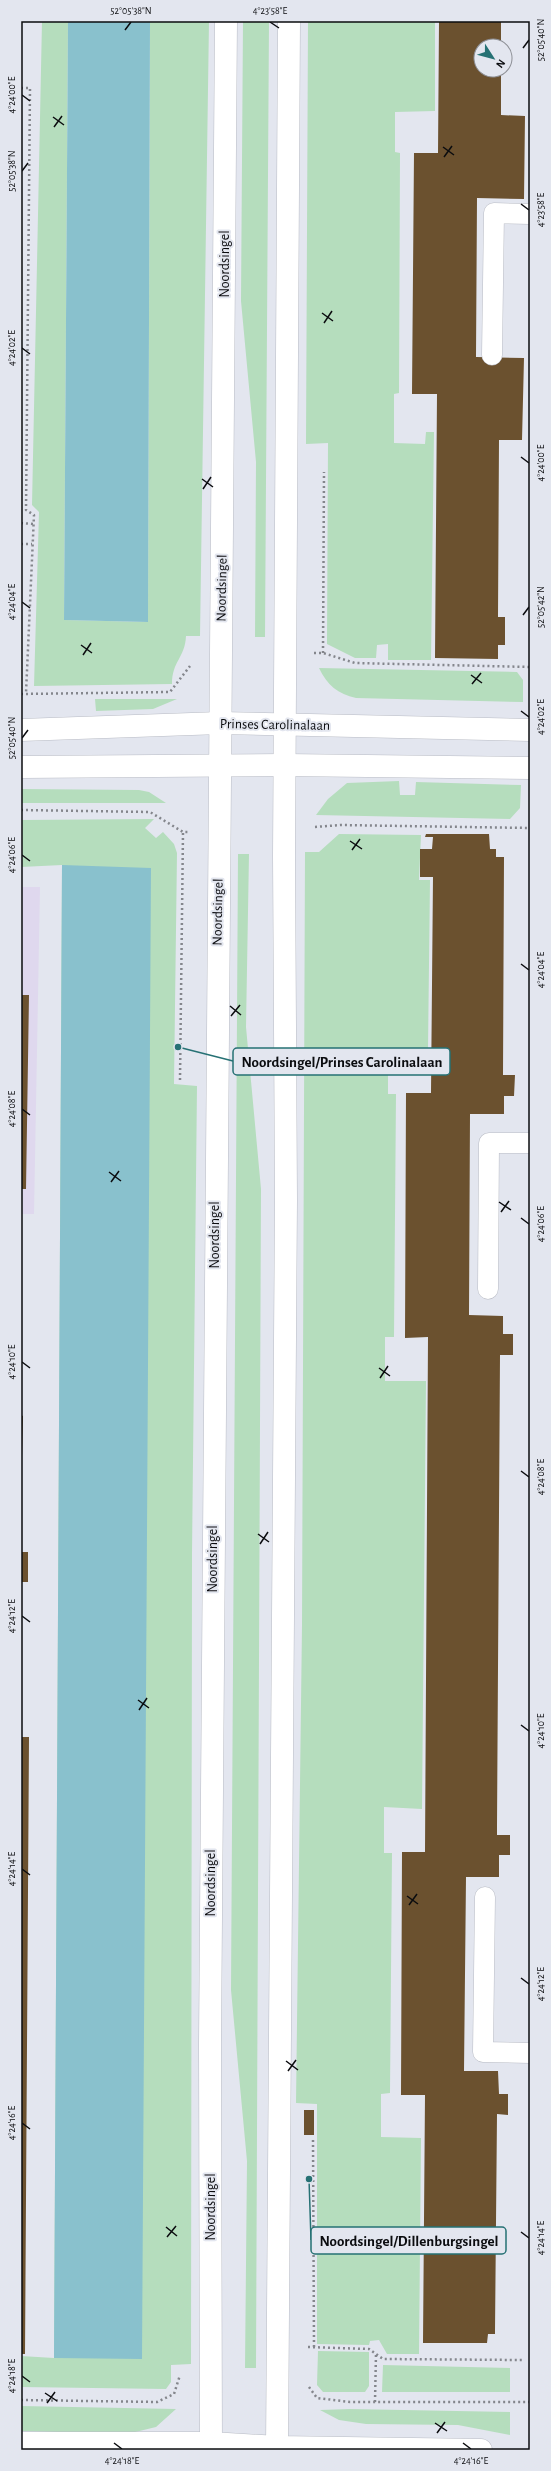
<svg xmlns="http://www.w3.org/2000/svg" width="551" height="2471" viewBox="0 0 551 2471" font-family="'Alegreya Sans',sans-serif">
  <rect width="100%" height="100%" fill="#e3e6ef"/>
  <path fill="#dfd8ee" d="M 21,887 L 40,887 L 34,1214 L 21,1214 Z"/>
  <path fill="#b5ddbd" d="M 42,21 L 68,21 L 64,620 L 148,622 L 150,21 L 209,21 L 200,636 L 186,636 C 185,658 172,661 172,684 L 34,686 L 39,512 L 32,505 Z
    M 243,21 L 269,21 L 265,637 L 255,637 L 256,462 L 241,301 Z
    M 308,21 L 435,21 L 435,111 L 395,112 L 395,152 L 400,153 L 399,393 L 394,394 L 394,443 L 425,444 L 426,432 L 434,432 L 431,660 L 388,660 L 388,644 L 377,645 L 376,658 L 355,658 L 327,644 L 328,443 L 306,444 Z
    M 319,668 L 517,672 L 523,680 L 523,702 L 356,698 C 338,694 327,685 319,668 Z
    M 95,699 L 177,699 L 153,709 L 96,711 Z
    M 399,781 L 400,795 L 415,795 L 416,782 L 521,785 L 520,808 L 510,819 L 316,815 L 328,799 L 347,783 Z
    M 21,789 L 139,790 L 149,792 L 166,803 L 21,803 Z
    M 154,819 L 145,828 L 156,838 L 163,832 L 174,844 L 177,853 L 174,1084 L 197,1086 L 192,1554 L 191,2364 L 171,2365 L 171,2382 L 166,2389 L 21,2387 L 21,2356 L 54,2358 L 62,865 L 21,867 L 21,820 Z
    M 339,834 L 421,835 L 419,880 L 430,880 L 428,1049 L 388,1049 L 388,1094 L 396,1094 L 394,1337 L 385,1337 L 385,1381 L 426,1381 L 422,1809 L 384,1807 L 384,1853 L 392,1853 L 390,2093 L 381,2094 L 381,2137 L 421,2138 L 419,2354 L 387,2354 L 379,2340 L 370,2341 L 369,2345 L 317,2344 L 317,2104 L 296,2103 L 302,1625 L 305,852 L 319,852 Z
    M 238,854 L 249,854 L 246,1027 L 261,1189 L 256,2368 L 245,2368 L 247,2161 L 231,1990 Z
    M 318,2351 L 369,2352 L 369,2386 L 365,2392 L 323,2392 L 317,2385 Z
    M 383,2365 L 510,2368 L 510,2392 L 382,2392 Z
    M 21,2406 L 176,2409 L 156,2427 L 127,2434 L 21,2431 Z
    M 350,2409 L 510,2412 L 510,2435 L 458,2425 L 366,2424 L 339,2420 L 320,2410 Z"/>
  <path fill="#89c1cd" d="M 68,21 L 150,21 L 148,622 L 64,620 Z
    M 62,865 L 151,868 L 142,2359 L 54,2358 Z"/>
  <path fill="#6b512f" d="M 439,21 L 501,21 L 501,46 L 481,46 L 481,70 L 501,70 L 501,115 L 525,116 L 524,199 L 477,198 L 476,357 L 524,358 L 522,440 L 499,440 L 498,617 L 505,617 L 505,645 L 498,645 L 498,659 L 435,658 L 437,394 L 412,394 L 414,153 L 438,153 Z
    M 426,834 L 489,834 L 490,849 L 496,849 L 496,857 L 504,857 L 503,1075 L 515,1075 L 514,1096 L 504,1096 L 504,1114 L 470,1114 L 469,1315 L 503,1316 L 503,1334 L 513,1334 L 513,1355 L 500,1355 L 497,1825 L 497,1835 L 510,1835 L 510,1855 L 499,1855 L 499,1877 L 466,1877 L 464,2071 L 498,2071 L 499,2094 L 508,2094 L 508,2115 L 497,2114 L 495,2331 L 495,2334 L 488,2334 L 487,2343 L 423,2343 L 425,2095 L 401,2095 L 402,1852 L 425,1852 L 428,1337 L 405,1338 L 406,1093 L 431,1093 L 433,877 L 420,877 L 420,849 L 432,849 L 433,837 L 425,837 Z
    M 21,995 L 29,995 L 26,1189 L 21,1189 Z
    M 21,1415 L 23,1416 L 22,1456 L 21,1456 Z
    M 21,1552 L 28,1552 L 28,1582 L 21,1582 Z
    M 21,1737 L 29,1737 L 25,2354 L 21,2354 Z
    M 304,2110 L 314,2110 L 314,2135 L 304,2135 Z"/>
  <g fill="none" stroke-linecap="round" stroke-linejoin="round">
    <defs>
      <path id="lane" d="M 492,355 L 494,213 L 530,214
        M 488,1289 L 489,1143 L 530,1143
        M 485,1897 L 483,2052 L 530,2053"/>
      <path id="street" d="M 21,730 L 220,723 L 530,730
        M 21,767 L 285,765 L 530,768
        M 21,2443 L 211,2443"/>
      <path id="secondary" d="M 211,2443 L 277,2447 L 481,2450
        M 211,2450 L 210,2044 L 226,21
        M 277,2450 L 286,1200 L 284,856 L 289,21"/>
    </defs>
    <use href="#lane" stroke="#b9bcc5" stroke-width="21"/>
    <use href="#street" stroke="#b9bcc5" stroke-width="23"/>
    <use href="#secondary" stroke="#b9bcc5" stroke-width="23"/>
    <path stroke="#84868c" stroke-width="2.5" stroke-dasharray="2 3" stroke-linecap="butt" d="M 21,88 L 30,88 L 26,510 L 34,515 L 26,693
      M 21,523 L 34,524
      M 21,544 L 32,544
      M 314,653 L 323,653 L 355,663 L 530,667
      M 323,653 L 324,472
      M 21,694 L 170,692 L 190,666
      M 21,810 L 150,812 L 183,832 L 190,832
      M 315,827 L 340,825 L 530,828
      M 180,1080 L 183,832
      M 313,2140 L 314,2347
      M 308,2347 L 369,2349 L 383,2359 L 522,2360
      M 309,2387 L 317,2398 L 350,2402 L 530,2402
      M 21,2400 L 157,2402 L 174,2394 L 180,2375
      M 375,2402 L 376,2353"/>
    <use href="#lane" stroke="#fff" stroke-width="20"/>
    <use href="#street" stroke="#fff" stroke-width="22"/>
    <use href="#secondary" stroke="#fff" stroke-width="22"/>
  </g>
  <path fill="none" stroke="#0b0c0f" stroke-width="1.5" d="M 270,22 L 279,28M 125,30 L 131,22M 523,48 L 529,40M 22,95 L 30,101M 53,117 L 64,125M 54,127 L 62,116M 443,147 L 454,155M 444,157 L 452,146M 22,171 L 28,163M 521,204 L 529,210M 322,313 L 333,321M 324,323 L 332,311M 22,348 L 30,354M 521,457 L 529,463M 202,479 L 213,487M 203,489 L 211,477M 22,602 L 30,608M 523,615 L 529,607M 81,645 L 92,653M 83,655 L 91,643M 471,675 L 482,683M 472,684 L 481,673M 521,711 L 529,717M 22,738 L 28,730M 350,841 L 362,849M 352,850 L 360,839M 22,855 L 30,861M 521,964 L 529,970M 230,1006 L 241,1015M 231,1016 L 240,1005M 22,1109 L 30,1115M 109,1172 L 121,1181M 111,1182 L 119,1171M 499,1202 L 511,1210M 501,1212 L 509,1201M 521,1218 L 529,1224M 22,1362 L 30,1368M 379,1368 L 390,1376M 380,1378 L 388,1366M 521,1471 L 529,1477M 258,1534 L 269,1542M 260,1544 L 268,1532M 22,1616 L 30,1622M 138,1700 L 149,1708M 139,1710 L 147,1698M 521,1725 L 529,1731M 22,1869 L 30,1875M 407,1896 L 418,1904M 409,1905 L 417,1894M 521,1978 L 529,1984M 286,2061 L 298,2070M 288,2071 L 296,2060M 22,2123 L 30,2129M 166,2227 L 177,2236M 521,2232 L 529,2238M 167,2237 L 176,2226M 22,2376 L 30,2382M 45,2393 L 57,2401M 47,2403 L 55,2392M 435,2423 L 447,2431M 437,2433 L 445,2422M 114,2443 L 122,2449M 463,2443 L 471,2449"/>
  <g text-anchor="middle" dominant-baseline="central" stroke-width="4" stroke-linejoin="round" paint-order="stroke">
    <g font-size="14" fill="#0b0c0f" stroke="#e3e6ef">
      <text transform="translate(225 264) rotate(-90)">Noordsingel</text>
      <text transform="translate(222 588) rotate(-89)">Noordsingel</text>
      <text transform="translate(275 725) rotate(1)">Prinses Carolinalaan</text>
      <text transform="translate(218 912) rotate(-89)">Noordsingel</text>
      <text transform="translate(215 1235) rotate(-90)">Noordsingel</text>
      <text transform="translate(213 1559) rotate(-90)">Noordsingel</text>
      <text transform="translate(211 1883) rotate(-90)">Noordsingel</text>
      <text transform="translate(211 2207) rotate(-90)">Noordsingel</text>
    </g>
  </g>
  <path fill="none" stroke="#267174" stroke-width="1.5" d="M178 1047L233 1061M309 2179L311 2240"/>
  <g fill="#267174" stroke="#e3e6ef" stroke-width="1.5">
    <circle cx="178" cy="1047" r="4"/>
    <circle cx="309" cy="2179" r="4"/>
  </g>
  <g fill="#e3e6ef" stroke="#267174" stroke-width="1.5">
    <rect x="233" y="1048" width="217" height="27" rx="4"/>
    <rect x="311" y="2227" width="195" height="27" rx="4"/>
  </g>
  <g font-size="15" text-anchor="middle" font-weight="bold" fill="#0b0c0f">
    <text x="342" y="1067">Noordsingel/Prinses Carolinalaan</text>
    <text x="409" y="2246">Noordsingel/Dillenburgsingel</text>
  </g>
  <rect width="551" height="2471" fill="none" stroke="#e3e6ef" stroke-width="44"/>
  <g transform="translate(493 58) rotate(126)"><circle r="19" fill="#e3e6ef" stroke="#8d8f95"/>
  <path d="M0-3L7 15L0 10L-7 15Z" fill="#267174"/>
  <text y="-6" font-size="11" font-weight="bold" text-anchor="middle" fill="#0b0c0f">N</text>
  </g>
  <rect x="22" y="22" width="507" height="2427" fill="none" stroke="#0b0c0f" stroke-width="1.5"/>
  <g font-size="10" text-anchor="middle" fill="#0b0c0f">
    <text x="131" y="14">52°05'38"N</text>
    <text x="270" y="14">4°23'58"E</text>
    <text transform="translate(540 40) rotate(-90)" y="4">52°05'40"N</text>
    <text transform="translate(11 95) rotate(-90)" y="4">4°24'00"E</text>
    <text transform="translate(11 171) rotate(-90)" y="4">52°05'38"N</text>
    <text transform="translate(540 210) rotate(-90)" y="4">4°23'58"E</text>
    <text transform="translate(11 348) rotate(-90)" y="4">4°24'02"E</text>
    <text transform="translate(540 463) rotate(-90)" y="4">4°24'00"E</text>
    <text transform="translate(11 602) rotate(-90)" y="4">4°24'04"E</text>
    <text transform="translate(540 607) rotate(-90)" y="4">52°05'42"N</text>
    <text transform="translate(540 717) rotate(-90)" y="4">4°24'02"E</text>
    <text transform="translate(11 738) rotate(-90)" y="4">52°05'40"N</text>
    <text transform="translate(11 855) rotate(-90)" y="4">4°24'06"E</text>
    <text transform="translate(540 970) rotate(-90)" y="4">4°24'04"E</text>
    <text transform="translate(11 1109) rotate(-90)" y="4">4°24'08"E</text>
    <text transform="translate(540 1224) rotate(-90)" y="4">4°24'06"E</text>
    <text transform="translate(11 1362) rotate(-90)" y="4">4°24'10"E</text>
    <text transform="translate(540 1477) rotate(-90)" y="4">4°24'08"E</text>
    <text transform="translate(11 1616) rotate(-90)" y="4">4°24'12"E</text>
    <text transform="translate(540 1731) rotate(-90)" y="4">4°24'10"E</text>
    <text transform="translate(11 1869) rotate(-90)" y="4">4°24'14"E</text>
    <text transform="translate(540 1984) rotate(-90)" y="4">4°24'12"E</text>
    <text transform="translate(11 2123) rotate(-90)" y="4">4°24'16"E</text>
    <text transform="translate(540 2238) rotate(-90)" y="4">4°24'14"E</text>
    <text transform="translate(11 2376) rotate(-90)" y="4">4°24'18"E</text>
    <text x="122" y="2464">4°24'18"E</text>
    <text x="471" y="2464">4°24'16"E</text>
  </g>
</svg>
